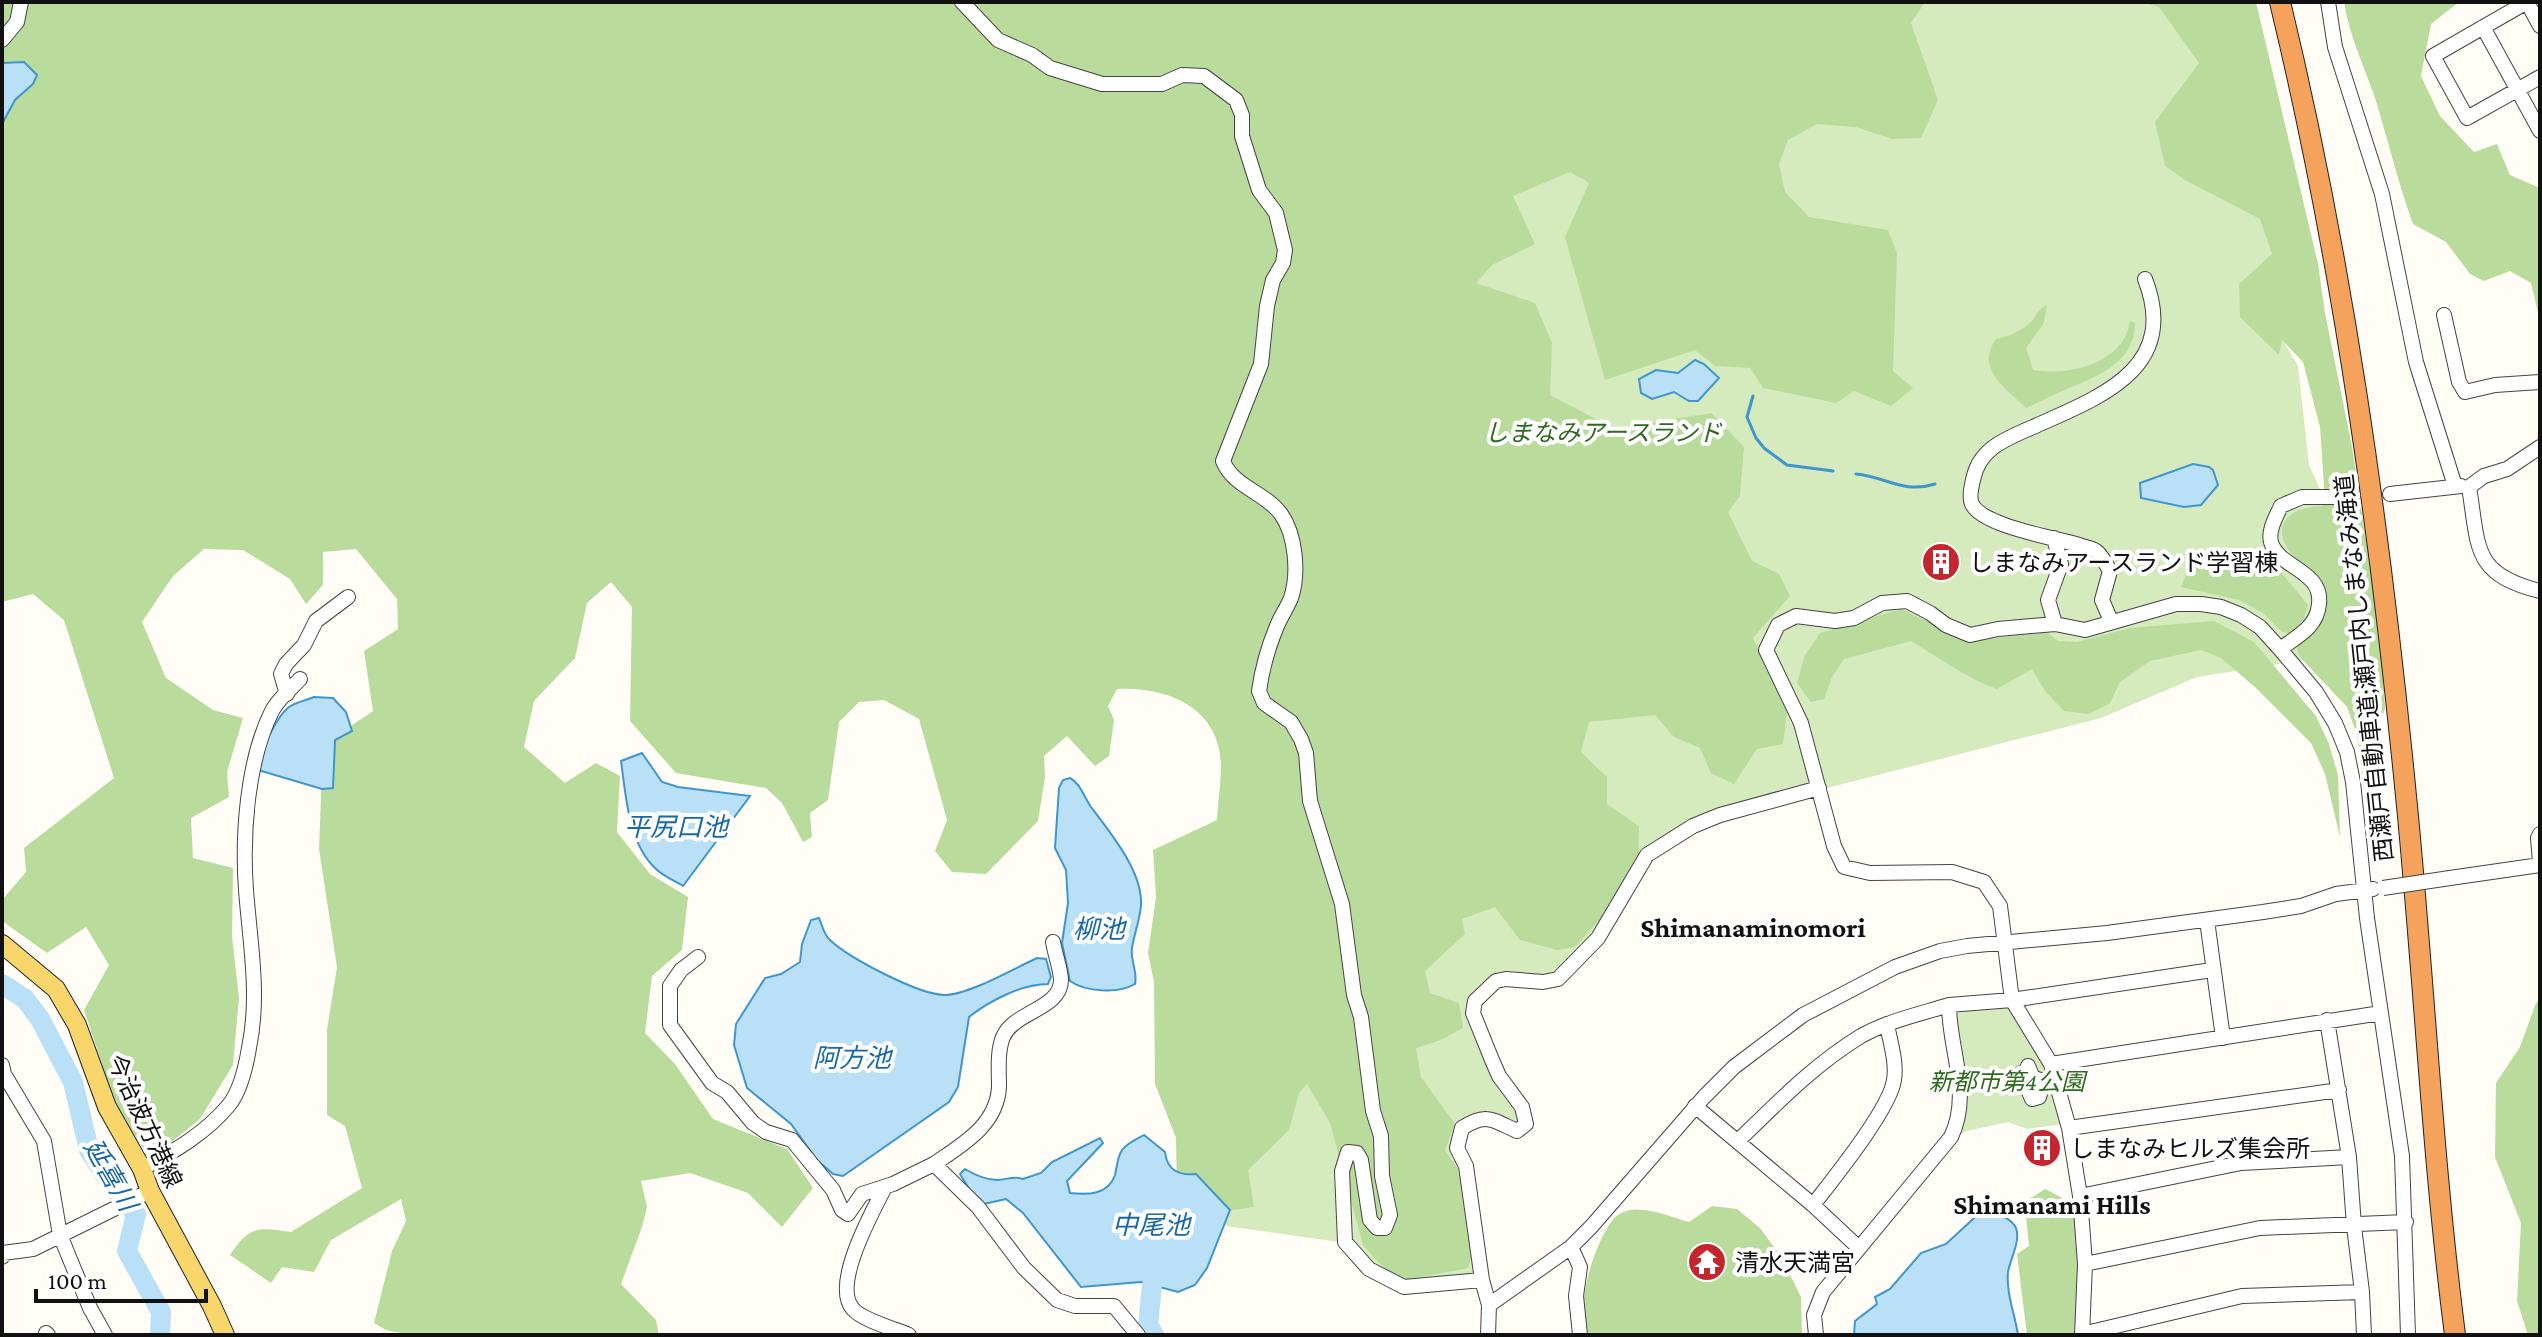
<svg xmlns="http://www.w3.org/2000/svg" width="2542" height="1337" viewBox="0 0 2542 1337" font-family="'Crimson Pro','Noto Sans JP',serif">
  <rect width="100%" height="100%" fill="#fffdf5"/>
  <path fill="#d5ebbd" d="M 1703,2 L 2240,2 L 2257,57 L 2282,339 L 2298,366 L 2309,465 L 2344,543 L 2344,654 L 2197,677 L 2101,718 L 1741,810 L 1647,855 L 1589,947 L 1558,979 L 1506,979 L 1475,1001 L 1483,1037 L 1522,1107 L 1517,1131 L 1492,1118 L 1462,1128 L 1482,1280 L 1404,1287 L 1346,1243 L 1226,1226 L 1162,1057 L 1221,822 L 1228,770 L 1165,427 Z
    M 2011,1003 L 2046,1065 L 2064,1124 L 2027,1129 L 2008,1122 L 1967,1131 L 1959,1135 C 1963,1109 1966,1084 1963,1058 C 1961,1043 1954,1028 1957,1013 Z"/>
  <path fill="#b9dc9c" d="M 2,2 L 1925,2 L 1911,23 L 1938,100 L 1921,138 L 1892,139 L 1856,127 L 1817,124 L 1788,140 L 1779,164 L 1785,192 L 1809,217 L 1888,230 L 1897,253 L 1893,371 L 1913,388 L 1891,406 L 1854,391 L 1836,403 L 1763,388 L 1750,368 L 1715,366 L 1695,350 L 1605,380 L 1565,237 L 1589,183 L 1570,172 L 1513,196 L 1535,244 L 1492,265 L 1476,283 L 1535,303 L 1552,343 L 1550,395 L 1619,431 L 1661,421 L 1711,413 L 1744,447 L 1740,496 L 1728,512 L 1752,561 L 1779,574 L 1790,596 L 1753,638 L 1787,712 L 1783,744 L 1757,749 L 1734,784 L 1711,773 L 1700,748 L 1674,737 L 1655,715 L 1589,722 L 1581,752 L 1607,777 L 1607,804 L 1639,826 L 1638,865 L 1618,899 L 1575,947 L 1557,950 L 1520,940 L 1495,907 L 1462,919 L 1465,934 L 1425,971 L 1430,993 L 1459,1003 L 1463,1028 L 1441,1040 L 1416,1048 L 1421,1077 L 1455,1124 L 1445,1150 L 1458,1169 L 1472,1255 L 1468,1268 L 1401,1281 L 1378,1262 L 1363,1245 L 1330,1123 L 1307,1084 L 1299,1093 L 1289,1130 L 1248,1170 L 1254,1207 L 1214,1213 L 1177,1193 L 1176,1138 L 1155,1084 L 1154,982 L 1148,953 L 1156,897 L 1153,850 L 1217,820 C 1218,802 1221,782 1221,763 C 1218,706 1166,687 1117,689 L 1108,706 L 1114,720 L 1109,756 L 1095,766 L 1067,736 L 1044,756 L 1045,777 L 1038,821 L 986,874 L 952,872 L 935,851 L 947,820 L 919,719 L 884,700 L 859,702 L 839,722 L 828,800 L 810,813 L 812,837 L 803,842 L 782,803 L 766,788 L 676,773 L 630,721 L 632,607 L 611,582 L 587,603 L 575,658 L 534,701 L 524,747 L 565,783 L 596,763 L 620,776 L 617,832 L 650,874 L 688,897 L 682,950 L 652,976 L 645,1033 L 675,1064 L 713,1119 L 787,1149 L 813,1188 L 782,1227 L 748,1193 L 690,1173 L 641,1181 L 647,1207 L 642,1227 L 621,1284 L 656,1320 L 659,1335 L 412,1335 L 386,1330 L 374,1323 L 392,1251 L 406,1221 L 401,1199 L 331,1240 L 314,1272 L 282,1267 L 271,1283 L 230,1255 C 249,1226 257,1227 291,1232 L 362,1188 L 345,1126 L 327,1115 L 327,1030 L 337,967 L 319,849 L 323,745 L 373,711 L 364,651 L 398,629 L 397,599 L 356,549 L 323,552 L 323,585 L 306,604 L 290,579 L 243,550 L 204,549 L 173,576 L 142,622 L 166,678 L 213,710 L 243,718 L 227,772 L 229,797 L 191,818 L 193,858 L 233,868 L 232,936 L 239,998 L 233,1065 L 200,1119 L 150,1159 L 116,1106 L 84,1010 L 109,965 L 86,927 L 47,953 L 2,921 L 2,900 L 26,872 L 24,848 L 114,778 L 64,620 L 33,594 L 2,602 Z
    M 2141,2 L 2256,2 L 2318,264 L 2325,313 L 2352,447 L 2381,639 L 2385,708 L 2377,732 L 2379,828 L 2369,828 L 2357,735 L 2347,707 L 2299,656 L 2297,647 L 2325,617 L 2321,580 C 2311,570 2295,560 2288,549 C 2269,520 2298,506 2322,506 L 2324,486 L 2320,427 L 2303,362 L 2282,340 L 2279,355 L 2240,317 L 2239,284 L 2272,254 L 2260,219 L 2185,180 L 2165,166 L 2155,122 L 2199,63 L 2159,7 Z
    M 2344,2 L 2459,2 L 2431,24 L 2421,76 L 2440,116 L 2474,152 L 2497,144 L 2510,175 L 2540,188 L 2540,320 L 2531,283 L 2510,271 L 2484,281 L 2470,274 L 2446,242 L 2413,224 C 2398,183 2388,140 2375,98 C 2364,66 2349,35 2344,2 Z
    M 2047,305 L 2044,323 L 2026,348 L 2033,370 C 2069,376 2124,364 2130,321 L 2135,323 C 2135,363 2097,376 2067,389 C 2053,395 2039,402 2026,408 C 2005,387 1975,369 1996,339 C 2010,336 2022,331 2033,320 C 2038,313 2038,309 2047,305 Z
    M 2196,549 L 2276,566 L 2308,605 L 2303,621 L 2290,633 L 2282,632 L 2263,613 L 2239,600 L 2181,587 Z
    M 1901,609 L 1970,641 L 2047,632 L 2058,641 L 2077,642 L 2130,628 L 2214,621 L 2254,642 L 2316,716 L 2329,744 L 2338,775 L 2340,837 L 2325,774 L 2311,743 L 2256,688 L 2221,658 L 2201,650 L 2150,661 L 2120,682 L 2110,703 L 2089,714 L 2064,711 L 2045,691 L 2032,669 L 1997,689 C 1966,678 1940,658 1911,641 L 1844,659 L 1832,677 L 1824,699 L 1811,702 L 1797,683 L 1805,655 L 1820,633 Z
    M 2540,1000 L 2540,1335 L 2528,1335 L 2517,1301 L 2521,1223 L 2495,1157 L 2496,1083 L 2520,1047 L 2536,1003 Z
    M 2045,1189 L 2074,1204 L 2078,1272 L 2077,1335 L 2027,1335 L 2017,1254 L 2029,1246 L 2026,1216 L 2028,1200 Z
    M 1712,1206 L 1737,1209 L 1760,1228 L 1782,1258 L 1801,1297 L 1802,1335 L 1588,1335 C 1586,1323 1583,1309 1584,1297 C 1586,1277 1602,1223 1621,1213 C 1640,1203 1671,1217 1689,1222 Z"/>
  <path fill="#b9e0f7" stroke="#3f96cf" stroke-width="2" d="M 24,62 L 37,75 L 33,84 L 15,100 L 2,124 L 2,63 Z
    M 1695,360 L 1704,364 L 1719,378 L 1698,401 L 1689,401 L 1674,392 L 1652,399 L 1641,393 L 1639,379 L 1656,370 L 1678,373 Z
    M 2193,464 L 2209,467 L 2213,470 L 2218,485 L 2201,505 L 2184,507 L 2141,498 L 2140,483 Z
    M 314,697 L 333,698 L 346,712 L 352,731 L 335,740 L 333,788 L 322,789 L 258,770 C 257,756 277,716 289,707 C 296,702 307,700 314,697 Z
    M 642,753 L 662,782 L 678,787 L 750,796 L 683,886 C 675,881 663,876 656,869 C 628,843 626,796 621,761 Z
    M 1070,778 C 1080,783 1084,797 1091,807 C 1110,832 1143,872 1141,905 C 1140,920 1134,934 1132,948 C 1130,962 1138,971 1135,984 C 1118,994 1086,992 1070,981 L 1062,943 L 1068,903 L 1066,870 L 1055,848 L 1059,788 L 1063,780 Z
    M 819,918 C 822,925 824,935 830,940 C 849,958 919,995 945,995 C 968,995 1015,968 1037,958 L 1046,959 L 1051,977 L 1048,984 C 1022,984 989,1001 969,1017 L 958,1087 L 949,1102 L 843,1176 L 833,1174 L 817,1160 L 791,1124 L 747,1088 L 734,1045 L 736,1024 L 765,978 L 781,974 L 800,962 L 802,944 L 811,920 Z
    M 1144,1135 L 1165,1152 C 1167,1170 1179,1176 1196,1174 L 1230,1210 L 1207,1268 L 1195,1285 L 1178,1292 L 1141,1282 L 1081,1287 L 1023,1213 L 1006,1199 L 979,1205 L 960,1174 L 965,1169 C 975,1175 985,1180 997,1180 C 1007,1180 1013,1175 1023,1179 L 1041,1173 L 1052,1162 L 1100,1138 L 1103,1143 L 1067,1181 L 1070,1193 C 1088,1195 1108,1195 1115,1175 C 1117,1167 1117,1158 1122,1150 C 1127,1143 1137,1139 1144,1135 Z
    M 1985,1208 C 1995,1213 2012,1218 2016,1228 C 2021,1240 2010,1260 2008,1272 C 2006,1294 2015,1314 2018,1335 L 1854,1335 L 1855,1321 L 1877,1304 L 1875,1297 L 1890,1289 L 1921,1253 L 1946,1244 Z"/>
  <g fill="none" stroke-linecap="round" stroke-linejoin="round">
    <path stroke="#3f96cf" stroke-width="3" d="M 1753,396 L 1747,417 L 1756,438 L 1764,448 L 1787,465 L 1833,471
      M 1856,474 C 1887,477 1903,494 1935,484"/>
    <path stroke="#b9e0f7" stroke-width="20" d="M 2,984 L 25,999 L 40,1019 L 73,1082 L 89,1150 L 107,1178 L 136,1214 L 127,1251 L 161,1312 L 160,1335
      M 1152,1285 L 1148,1325 L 1154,1335"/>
    <defs>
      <path id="minor" d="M 962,2 L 998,40 L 1032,55 L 1050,68 L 1102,84 L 1162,84 L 1182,75 L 1204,76 L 1236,100 L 1242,115 L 1242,136 L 1259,190 L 1276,213 L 1285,250 L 1283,263 L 1273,280 L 1267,306 L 1261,364 L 1223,461 C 1233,487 1265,492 1281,514 C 1296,535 1299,574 1291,598 C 1287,608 1281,616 1277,626 C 1269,645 1262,670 1259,691 L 1264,703 L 1291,722 L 1301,739 L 1306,753 L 1310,801 L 1342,904 L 1354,995 L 1361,1017 L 1373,1111 L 1381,1136 L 1382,1176 L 1390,1215 L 1385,1228 L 1377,1228 L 1370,1220 L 1361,1160 L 1357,1153 L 1348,1152 L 1342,1171 L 1345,1242 L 1369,1269 L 1404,1287 L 1482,1280
        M 2328,2 L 2335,47 L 2382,194 L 2416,362 L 2455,486
        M 2540,26 L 2527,2 L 2433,56 L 2467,118 L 2540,77
        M 2483,27 L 2540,131
        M 2,40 L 17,22 L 21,2
        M 2444,315 L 2459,382 L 2465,392 L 2495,385 L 2540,382
        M 2540,447 L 2507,469 L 2484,476 L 2469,487 C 2479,548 2472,574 2540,591
        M 2390,494 L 2461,486
        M 2054,538 L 2061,564 L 2048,600 L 2055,624
        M 2111,621 L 2102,600 L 2110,571 C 2106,565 2102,555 2096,551 C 2092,548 2084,547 2079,545 C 2056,538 1982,526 1972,504 C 1969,498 1971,488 1973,480 C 1979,448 2006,439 2033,427 C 2100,397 2180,369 2145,279
        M 2280,649 C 2298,636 2317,627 2319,604 C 2323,570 2278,568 2271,542 C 2268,530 2276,517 2281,506 L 2302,497 L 2350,497
        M 287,694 L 281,674 L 286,664 L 304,645 L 316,621 L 348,597
        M 2540,834 L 2538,838 L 2540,862
        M 2450,878 L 2540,865
        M 2207,920 L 2223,1038
        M 698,957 L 681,970 L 670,986 L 670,1025 L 712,1083 L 727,1092 L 753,1123 L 766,1132 L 792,1140 L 833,1190 L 842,1210 L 848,1214 L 862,1194 L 893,1184 L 934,1164 L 978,1207 L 1024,1268 L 1057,1300 L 1075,1306 L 1114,1306 L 1138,1335
        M 2327,1020 L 2349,1157 L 2354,1226 L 2362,1292 L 2364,1335
        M 2051,1064 L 2381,1013
        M 2,1065 L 4,1074 L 44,1141 L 60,1235 L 90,1308 L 105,1335
        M 2021,1073 L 2032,1099 L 2039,1097 L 2041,1090 L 2038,1079 L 2033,1078 L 2028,1066
        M 1695,1106 L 1813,1205 L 1859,1248
        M 2069,1128 L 2339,1090
        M 1739,1140 C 1777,1103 1815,1064 1861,1036 C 1888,1021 1920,1014 1949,1005
        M 934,1164 C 963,1144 997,1125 999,1087 C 999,1071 997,1052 1003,1037 C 1014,1011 1062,1009 1061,979 C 1060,967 1055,954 1053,942
        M 142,1169 C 174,1151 205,1134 229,1105 C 241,1090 246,1066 249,1048 C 260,995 250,943 246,890 C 242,835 247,761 272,711 C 278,699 291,689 300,679
        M 885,1187 C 873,1211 831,1285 853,1309 C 862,1320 895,1329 909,1335
        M 2080,1196 L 2241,1163 L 2349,1157
        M 1813,1205 C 1833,1179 1890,1109 1894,1080 C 1897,1062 1890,1042 1887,1024
        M 1571,1247 L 1580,1267 L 1576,1296 L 1580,1335
        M 2,1257 L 3,1253 L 33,1249 L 150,1191
        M 2085,1264 L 2260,1228 L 2406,1222
        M 1489,1305 L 1571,1247 L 1591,1227 L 1704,1097 L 1734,1067 L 1803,1015 L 1895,967 L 1940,951 L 1967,946 L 2107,933 L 2263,912 L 2301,906 L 2336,894 L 2373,889
        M 46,1333 L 48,1335
        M 2082,1334 L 2242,1296 L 2362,1292
        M 1488,1335 L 1489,1305 L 1482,1280 L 1466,1166 L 1457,1148 L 1462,1128 C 1487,1112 1492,1120 1517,1131 L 1526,1124 L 1522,1107 L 1499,1076 L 1492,1060 L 1473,1013 L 1475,1001 L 1496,981 L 1506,979 L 1543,982 L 1558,979 L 1598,938 L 1647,855 L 1693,826 L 1720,815 L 1819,788
        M 1816,1335 L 1814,1315 L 1823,1292 L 1951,1137 C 1972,1093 1949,1050 1949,1005 L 2012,1000 L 2212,970
        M 2082,1335 L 2085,1264 L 2080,1196 L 2069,1128 L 2051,1064 L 2012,1000 L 2000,906 L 1984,882 L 1952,872 L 1870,873 L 1844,867 L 1834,846 L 1801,723 L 1766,650 L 1778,625 L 1796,616 L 1835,621 L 1854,618 L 1882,603 L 1907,601 L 1930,613 L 1946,625 L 1970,635 L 1998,629 L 2055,624 L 2085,630 L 2176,604 L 2201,604 L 2221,607 L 2241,615 L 2260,627 L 2280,649 L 2316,692 L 2335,723 L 2347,752 L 2353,782 L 2367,918 L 2402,1156 L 2408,1335"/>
      <path id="major" d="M 2,944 L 56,989 L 77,1025 L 107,1107 L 142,1169 L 150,1191 L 212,1306 L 225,1335"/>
      <path id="highway" d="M 2280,2 C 2343,263 2380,529 2406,796 C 2424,976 2432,1156 2455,1335"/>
    </defs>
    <use href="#minor" stroke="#444" stroke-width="16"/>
    <use href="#major" stroke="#222" stroke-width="20"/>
    <use href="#highway" stroke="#222" stroke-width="22"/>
    <use href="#minor" stroke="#fff" stroke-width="14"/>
    <use href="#major" stroke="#f9d66b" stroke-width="18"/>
    <use href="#highway" stroke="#f5a25d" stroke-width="20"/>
    <defs>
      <path id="minor-bridge" d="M 2383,888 L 2450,878"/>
    </defs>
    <use href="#minor-bridge" stroke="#444" stroke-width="16" stroke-linecap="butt"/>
    <use href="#minor-bridge" stroke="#fff" stroke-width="14"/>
  </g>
  <defs>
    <symbol id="building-disc" viewBox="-11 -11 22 22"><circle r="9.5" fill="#c4262e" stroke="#fff"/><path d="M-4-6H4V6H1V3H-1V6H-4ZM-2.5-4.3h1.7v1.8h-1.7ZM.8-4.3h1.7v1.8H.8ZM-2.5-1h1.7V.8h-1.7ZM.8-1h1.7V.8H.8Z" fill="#fff"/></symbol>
    <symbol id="temple-disc" viewBox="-11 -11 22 22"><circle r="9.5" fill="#c4262e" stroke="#fff"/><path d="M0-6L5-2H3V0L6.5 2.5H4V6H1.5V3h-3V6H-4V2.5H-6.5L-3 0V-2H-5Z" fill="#fff"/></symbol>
  </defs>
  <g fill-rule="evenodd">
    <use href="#building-disc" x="1919" y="540" width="44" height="44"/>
    <use href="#building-disc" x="2020" y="1126" width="44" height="44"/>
    <use href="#temple-disc" x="1685" y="1240" width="44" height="44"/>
  </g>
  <g text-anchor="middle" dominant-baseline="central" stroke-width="8" stroke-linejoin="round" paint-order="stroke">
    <g font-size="24" font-style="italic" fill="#2f6b1f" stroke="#fff">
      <text x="1603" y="432">しまなみアースランド</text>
      <text x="2007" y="1081">新都市第4公園</text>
    </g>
    <g font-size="24" fill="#111" stroke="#fff" text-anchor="start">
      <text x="1969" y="562">しまなみアースランド学習棟</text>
      <text x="2070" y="1148">しまなみヒルズ集会所</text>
      <text x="1735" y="1262">清水天満宮</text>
    </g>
    <g font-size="24" fill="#111" stroke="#fff">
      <text transform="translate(2364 668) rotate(-96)">西瀬戸自動車道;瀬戸内しまなみ海道</text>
      <text transform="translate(145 1121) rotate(65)">今治波方港線</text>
    </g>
    <g font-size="26" font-style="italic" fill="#1768a6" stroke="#fff">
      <text x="676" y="827">平尻口池</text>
      <text x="1099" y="929">柳池</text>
      <text x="852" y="1058">阿方池</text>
      <text transform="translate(110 1175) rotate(60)">延喜川</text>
      <text x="1151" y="1225">中尾池</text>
    </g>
    <g font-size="28" font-weight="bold" fill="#111" stroke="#fff">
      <text x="1753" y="927">Shimanaminomori</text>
      <text x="2052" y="1204">Shimanami Hills</text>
    </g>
  </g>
  <rect width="2542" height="1337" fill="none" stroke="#111111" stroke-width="8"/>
  <path d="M36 1289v12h170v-12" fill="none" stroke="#111111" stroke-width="4"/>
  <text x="48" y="1289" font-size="24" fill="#111111" stroke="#ffffff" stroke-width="6" paint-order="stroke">100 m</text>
</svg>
